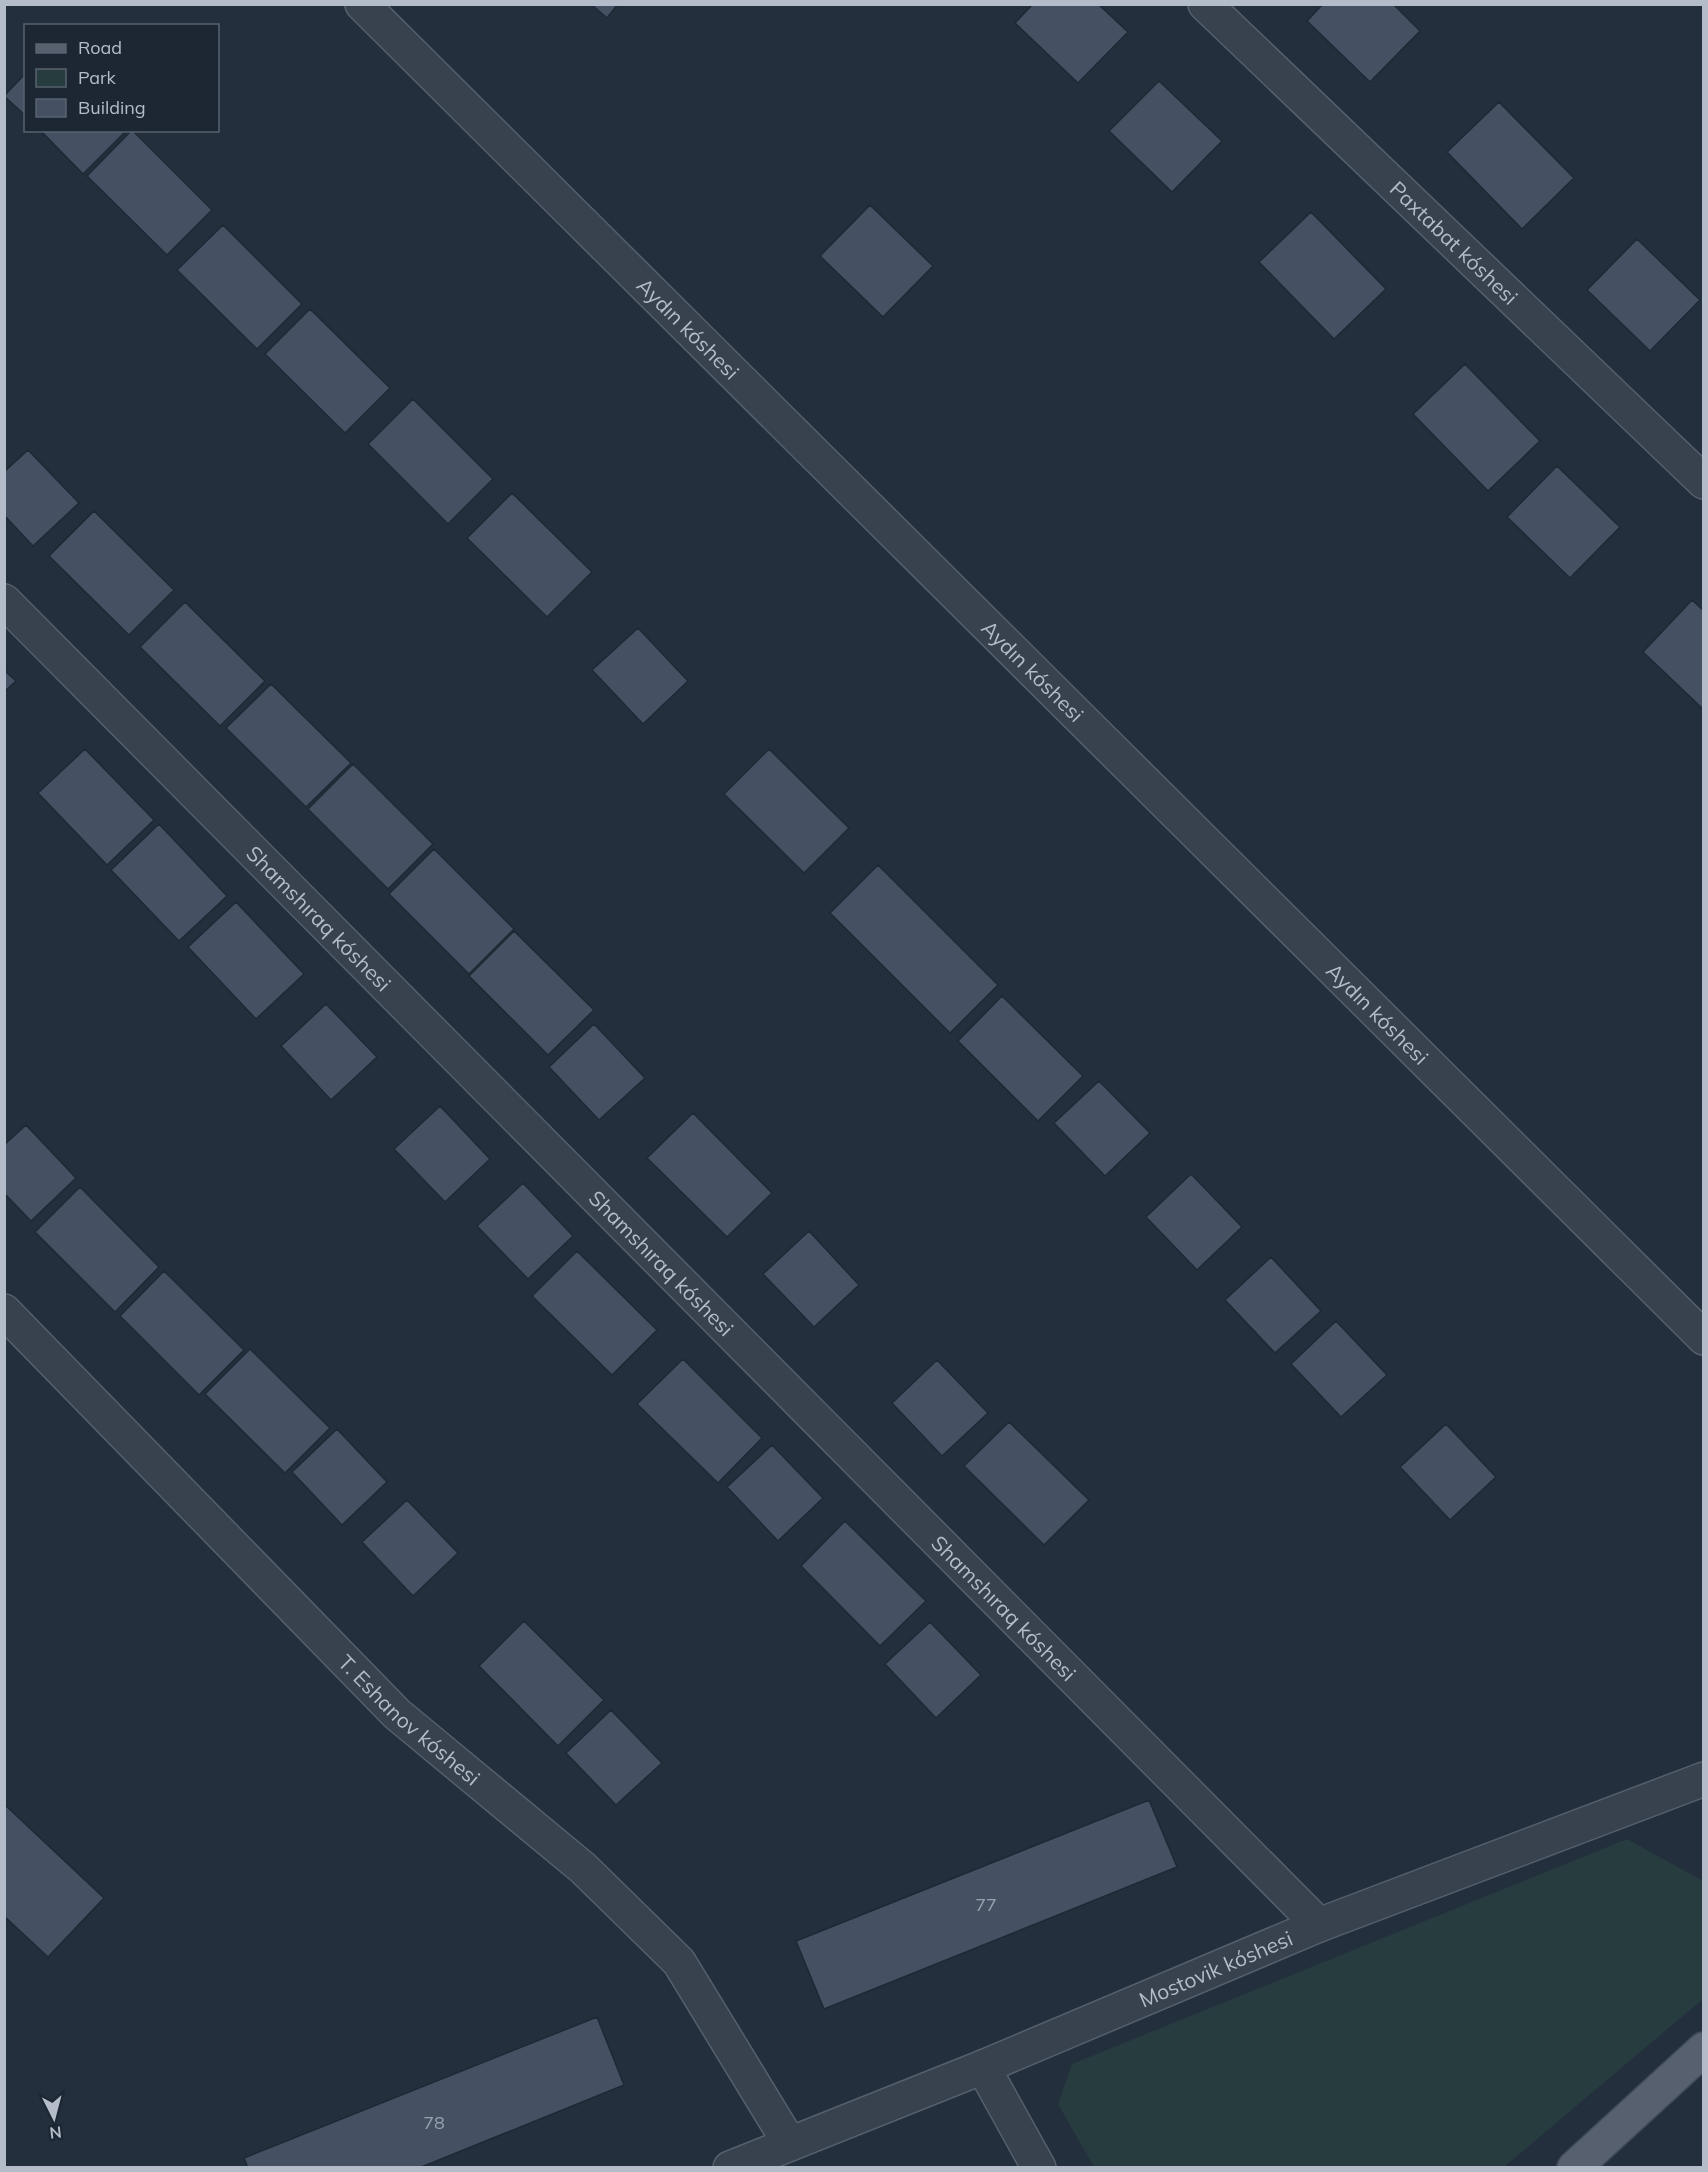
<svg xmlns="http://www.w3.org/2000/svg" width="1708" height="2172" viewBox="0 0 1708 2172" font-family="Mulish,sans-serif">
  <rect width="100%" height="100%" fill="#242f3e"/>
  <path fill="#263c3f" d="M 1627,1839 L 1703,1881 L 1703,1999 L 1504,2167 L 1094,2167 L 1058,2104 L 1072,2064 Z"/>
  <path fill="#455162" stroke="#1f2835" stroke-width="1.5" d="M 591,4 L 618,4 L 607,18 Z
    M 1033,4 L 1098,4 L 1128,32 L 1078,83 L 1015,23 Z
    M 1323,4 L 1393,4 L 1420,31 L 1370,82 L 1307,21 Z
    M 26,73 L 26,116 L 4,96 Z
    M 1159,81 L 1222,141 L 1172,192 L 1109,131 Z
    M 1499,102 L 1574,178 L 1522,229 L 1447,152 Z
    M 40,130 L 127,130 L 83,174 Z
    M 132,130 L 212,210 L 167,255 L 87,176 Z
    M 870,205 L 933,266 L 883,317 L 820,256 Z
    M 1311,212 L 1386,289 L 1334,339 L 1259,262 Z
    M 223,225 L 302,304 L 257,349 L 177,270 Z
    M 1637,239 L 1700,300 L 1650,351 L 1587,290 Z
    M 310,309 L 390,388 L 345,433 L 265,354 Z
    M 1465,364 L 1540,441 L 1488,491 L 1413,414 Z
    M 413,399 L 493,479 L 448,524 L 368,444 Z
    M 28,450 L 79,503 L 33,546 L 4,515 L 4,472 Z
    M 1557,466 L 1620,527 L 1570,578 L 1507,517 Z
    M 512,493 L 592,572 L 547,617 L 467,538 Z
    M 94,511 L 174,590 L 129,635 L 49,556 Z
    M 1692,600 L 1704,611 L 1704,710 L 1643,652 Z
    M 185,602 L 265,681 L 220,726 L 140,647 Z
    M 638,628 L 688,681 L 643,724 L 592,670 Z
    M 4,670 L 16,681 L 4,692 Z
    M 271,684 L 351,763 L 306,807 L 226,728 Z
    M 85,749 L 154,820 L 107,865 L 38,793 Z
    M 769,749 L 849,828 L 804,873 L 724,794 Z
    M 353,764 L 433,844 L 388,889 L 308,809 Z
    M 159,824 L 227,896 L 179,941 L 111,870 Z
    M 434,849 L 514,929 L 469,974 L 389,894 Z
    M 878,865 L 998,985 L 950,1033 L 830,913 Z
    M 236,902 L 304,974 L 256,1019 L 188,947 Z
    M 514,931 L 594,1010 L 548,1055 L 469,976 Z
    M 1002,996 L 1083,1076 L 1038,1121 L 958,1041 Z
    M 326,1004 L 377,1057 L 331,1100 L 281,1046 Z
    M 594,1024 L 645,1078 L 599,1120 L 549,1067 Z
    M 1099,1081 L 1150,1133 L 1105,1176 L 1054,1123 Z
    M 440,1106 L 490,1159 L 445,1202 L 394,1149 Z
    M 693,1113 L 772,1193 L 727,1237 L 647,1158 Z
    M 26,1125 L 76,1178 L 31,1221 L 4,1193 L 4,1145 Z
    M 1191,1174 L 1242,1227 L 1197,1270 L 1146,1217 Z
    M 523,1183 L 573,1236 L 528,1279 L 477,1226 Z
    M 80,1187 L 159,1267 L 115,1312 L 35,1232 Z
    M 809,1231 L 859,1285 L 814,1327 L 763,1274 Z
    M 577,1251 L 657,1330 L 612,1375 L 532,1296 Z
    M 1271,1257 L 1321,1311 L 1275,1353 L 1225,1300 Z
    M 164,1271 L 244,1350 L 199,1395 L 120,1316 Z
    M 1336,1321 L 1387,1375 L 1341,1417 L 1291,1364 Z
    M 250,1349 L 330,1428 L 285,1473 L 205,1394 Z
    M 683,1359 L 762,1438 L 718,1483 L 637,1404 Z
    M 937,1360 L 988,1413 L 942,1456 L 892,1403 Z
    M 1009,1422 L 1089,1500 L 1044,1545 L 964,1466 Z
    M 1446,1424 L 1496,1477 L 1450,1520 L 1400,1467 Z
    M 337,1429 L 387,1482 L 342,1525 L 292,1472 Z
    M 772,1445 L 823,1498 L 778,1541 L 727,1487 Z
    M 407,1500 L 458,1553 L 413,1596 L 362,1542 Z
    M 845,1521 L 926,1601 L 880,1646 L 801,1566 Z
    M 524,1621 L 604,1700 L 558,1746 L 479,1666 Z
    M 930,1622 L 981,1675 L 936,1718 L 885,1664 Z
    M 611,1710 L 662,1763 L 616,1805 L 566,1753 Z
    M 1149,1800 L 1177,1867 L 824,2009 L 796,1941 Z
    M 4,1804 L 104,1898 L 48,1957 L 4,1916 Z
    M 597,2017 L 624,2085 L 419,2168 L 248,2168 L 244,2158 Z"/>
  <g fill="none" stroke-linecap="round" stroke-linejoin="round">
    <defs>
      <g id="minor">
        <path id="s1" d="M 1205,4 L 1704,482"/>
        <path id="s2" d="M 4,601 L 1319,1925"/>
        <path id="s3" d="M 4,1311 L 397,1714 L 583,1868 L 679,1962 L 790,2144"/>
        <path d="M 983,2067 L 1039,2168"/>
        <path id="s4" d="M 730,2168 L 983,2067 L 1319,1925 L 1704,1779"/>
      </g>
      <g id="tertiary">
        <path id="s5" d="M 362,4 L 1704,1338"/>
      </g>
      <path id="primary" d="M 1574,2168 L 1704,2049"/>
    </defs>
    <use href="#minor" stroke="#565f6c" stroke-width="36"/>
    <use href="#tertiary" stroke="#565f6c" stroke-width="36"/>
    <use href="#primary" stroke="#414a57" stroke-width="36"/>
    <use href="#minor" stroke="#38414e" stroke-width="33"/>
    <use href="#tertiary" stroke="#38414e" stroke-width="33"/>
    <use href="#primary" stroke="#56606e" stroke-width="33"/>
  </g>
  <g text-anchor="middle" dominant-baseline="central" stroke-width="6" stroke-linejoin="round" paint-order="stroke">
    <g font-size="18" fill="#98a1af">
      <text x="986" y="1904">77</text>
      <text x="434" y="2122">78</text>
    </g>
    <g font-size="21" fill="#b4bcc9" stroke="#1d2633">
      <text stroke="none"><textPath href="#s1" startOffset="345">Paxtabat kóshesi</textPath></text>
      <text stroke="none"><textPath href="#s5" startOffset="460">Aydın kóshesi</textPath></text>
      <text stroke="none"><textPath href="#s5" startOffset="946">Aydın kóshesi</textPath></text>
      <text stroke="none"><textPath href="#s2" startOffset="447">Shamshıraq kóshesi</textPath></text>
      <text stroke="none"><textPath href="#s5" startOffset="1432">Aydın kóshesi</textPath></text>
      <text stroke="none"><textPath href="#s2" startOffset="933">Shamshıraq kóshesi</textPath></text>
      <text stroke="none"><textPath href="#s2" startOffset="1419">Shamshıraq kóshesi</textPath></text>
      <text stroke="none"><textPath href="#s3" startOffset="576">T. Eshanov kóshesi</textPath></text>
      <text stroke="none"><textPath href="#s4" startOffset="525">Mostovik kóshesi</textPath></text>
    </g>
  </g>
  <rect width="1708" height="2172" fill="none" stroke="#b4bcc9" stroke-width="12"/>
  <rect x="24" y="24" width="195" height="108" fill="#1d2633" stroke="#59626f" stroke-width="1.5"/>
  <rect x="36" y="44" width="30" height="9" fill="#56606e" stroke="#59626f" stroke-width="1.5"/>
  <text x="78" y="54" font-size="18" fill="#b4bcc9">Road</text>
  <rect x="36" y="69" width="30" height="18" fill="#263c3f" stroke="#59626f" stroke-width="1.5"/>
  <text x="78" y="84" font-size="18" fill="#b4bcc9">Park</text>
  <rect x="36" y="99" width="30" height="18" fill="#455162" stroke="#59626f" stroke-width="1.5"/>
  <text x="78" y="114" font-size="18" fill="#b4bcc9">Building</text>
  <g transform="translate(54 2118) rotate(174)" stroke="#1d2633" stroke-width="4.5" paint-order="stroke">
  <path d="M0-4.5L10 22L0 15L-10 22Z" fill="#b4bcc9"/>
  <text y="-9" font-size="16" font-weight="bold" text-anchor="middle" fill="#b4bcc9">N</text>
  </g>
</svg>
